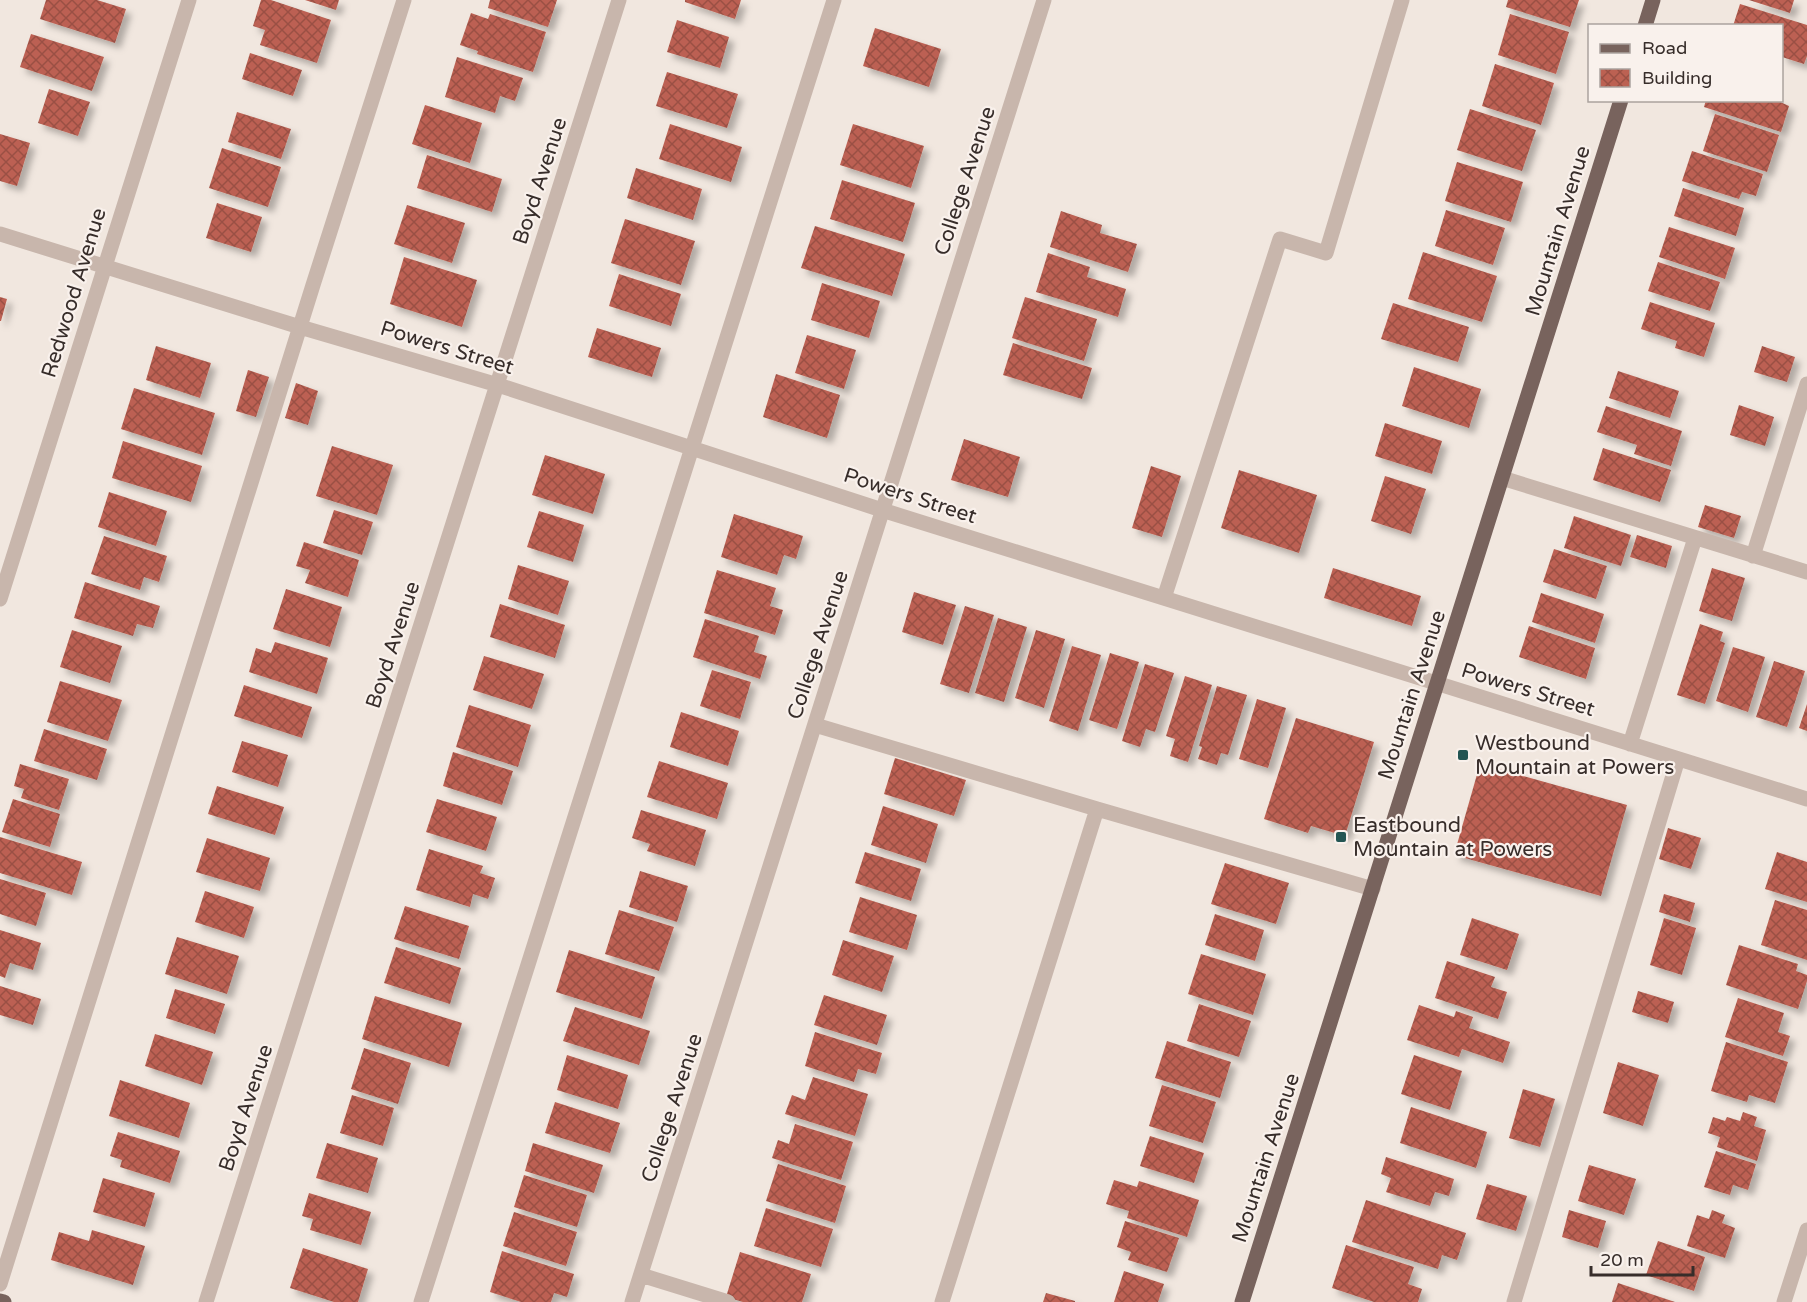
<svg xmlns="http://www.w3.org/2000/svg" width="1807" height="1302" viewBox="0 0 1807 1302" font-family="'Varela Round',sans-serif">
  <defs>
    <pattern id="building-cross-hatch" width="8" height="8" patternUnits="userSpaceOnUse" patternTransform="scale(1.5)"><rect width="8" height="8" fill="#bc6152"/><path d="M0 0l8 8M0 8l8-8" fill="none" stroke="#9a5044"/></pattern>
    <filter id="shadow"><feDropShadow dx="5.5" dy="5.5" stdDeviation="3" flood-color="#0004"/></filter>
  </defs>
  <rect width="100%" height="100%" fill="#f1e7df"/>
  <path fill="url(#building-cross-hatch)" filter="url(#shadow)" d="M 46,0 L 97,0 L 126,9 L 115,43 L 40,19 Z
    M 261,0 L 271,0 L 331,20 L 317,63 L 260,45 L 265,30 L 253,26 Z
    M 305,0 L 339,0 L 336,10 Z
    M 490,0 L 557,0 L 548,27 L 488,8 Z
    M 685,0 L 741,0 L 735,19 L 685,2 Z
    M 1508,0 L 1579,0 L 1570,27 L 1506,7 Z
    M 1749,0 L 1794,0 L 1790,13 Z
    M 1740,4 L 1807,25 L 1807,56 L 1804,64 L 1782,57 L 1782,26 L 1733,26 Z
    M 471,13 L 488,19 L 490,14 L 546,32 L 533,72 L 477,54 L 478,51 L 460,45 Z
    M 1510,14 L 1569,32 L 1556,74 L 1498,55 Z
    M 677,20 L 729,37 L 720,68 L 667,52 Z
    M 875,28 L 941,49 L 929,87 L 863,66 Z
    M 31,34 L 104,57 L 92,91 L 20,67 Z
    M 250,53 L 302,70 L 293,96 L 242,79 Z
    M 457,57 L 523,78 L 515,101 L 500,96 L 495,113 L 445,97 Z
    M 1495,64 L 1554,83 L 1541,125 L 1482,106 Z
    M 667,72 L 738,94 L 727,128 L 656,106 Z
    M 49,89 L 90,102 L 78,136 L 38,123 Z
    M 1706,100 L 1776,100 L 1789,106 L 1781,132 L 1704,107 Z
    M 425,105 L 482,123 L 470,163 L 412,144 Z
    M 1470,109 L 1536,130 L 1522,171 L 1457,150 Z
    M 237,112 L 291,129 L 281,159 L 228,142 Z
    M 1715,114 L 1779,135 L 1767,172 L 1703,151 Z
    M 670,124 L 742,147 L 731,182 L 659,159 Z
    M 853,124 L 924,146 L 911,188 L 840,165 Z
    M 0,134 L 30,143 L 17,186 L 0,181 Z
    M 222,148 L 281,167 L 268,207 L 209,188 Z
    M 1692,151 L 1763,174 L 1756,196 L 1742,192 L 1739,199 L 1682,181 Z
    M 427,155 L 502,179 L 492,212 L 417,188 Z
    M 1457,162 L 1523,182 L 1511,222 L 1445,201 Z
    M 636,168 L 702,189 L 693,220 L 627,198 Z
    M 842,180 L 915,203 L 903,242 L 830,219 Z
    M 1683,188 L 1744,208 L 1736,236 L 1674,216 Z
    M 217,203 L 262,217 L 251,252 L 206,238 Z
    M 407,205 L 465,223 L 452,263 L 394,244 Z
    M 1446,210 L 1505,228 L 1493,265 L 1435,246 Z
    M 1061,211 L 1102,225 L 1100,233 L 1137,244 L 1128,272 L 1050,247 Z
    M 625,219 L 695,241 L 681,285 L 611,263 Z
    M 815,226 L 905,254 L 892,296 L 801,268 Z
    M 1669,227 L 1735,248 L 1725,279 L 1659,257 Z
    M 1423,252 L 1497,276 L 1482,322 L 1408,299 Z
    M 1048,253 L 1090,267 L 1087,277 L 1126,289 L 1118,317 L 1036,292 Z
    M 404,257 L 477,280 L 462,327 L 390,304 Z
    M 1658,262 L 1720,282 L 1710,311 L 1648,291 Z
    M 619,274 L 681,294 L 671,326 L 609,306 Z
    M 822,283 L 880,301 L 869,338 L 811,320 Z
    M 0,297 L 7,299 L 1,321 L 0,321 Z
    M 1025,297 L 1097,319 L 1084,361 L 1012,338 Z
    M 1650,302 L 1715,323 L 1704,357 L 1675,348 L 1677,341 L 1641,329 Z
    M 1393,303 L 1469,327 L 1458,362 L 1381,339 Z
    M 597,328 L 661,348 L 652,377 L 588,357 Z
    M 807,335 L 856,350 L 844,389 L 795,373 Z
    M 1013,343 L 1092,368 L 1082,399 L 1003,375 Z
    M 156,346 L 211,363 L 200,398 L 146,380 Z
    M 1762,346 L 1795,357 L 1787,382 L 1754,372 Z
    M 1414,367 L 1481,389 L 1469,428 L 1402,406 Z
    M 248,370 L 269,377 L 256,417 L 236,411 Z
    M 1618,371 L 1679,391 L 1670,418 L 1609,398 Z
    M 776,374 L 840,395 L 827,438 L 763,417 Z
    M 296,383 L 318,391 L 308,425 L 285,418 Z
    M 134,388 L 215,413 L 202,455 L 121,429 Z
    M 1739,405 L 1774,417 L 1765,446 L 1730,435 Z
    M 1606,406 L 1682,431 L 1671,466 L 1634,454 L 1637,445 L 1597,432 Z
    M 1385,423 L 1442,441 L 1432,474 L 1375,456 Z
    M 964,439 L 1020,457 L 1008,497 L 951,480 Z
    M 123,441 L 202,466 L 191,502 L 112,478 Z
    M 332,446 L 393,465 L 377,515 L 316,496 Z
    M 1603,448 L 1671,470 L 1660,502 L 1593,480 Z
    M 545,455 L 605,474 L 593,514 L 532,495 Z
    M 1151,466 L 1181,476 L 1162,537 L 1132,528 Z
    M 1239,470 L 1317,495 L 1299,553 L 1221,528 Z
    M 1385,476 L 1426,489 L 1411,534 L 1371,521 Z
    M 109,492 L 167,511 L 156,546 L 98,527 Z
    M 1705,505 L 1741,516 L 1734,538 L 1698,527 Z
    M 334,510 L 373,522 L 362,555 L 323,543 Z
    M 539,511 L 584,525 L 573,562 L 527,547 Z
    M 734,514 L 803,536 L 796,559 L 784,555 L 777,575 L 721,557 Z
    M 1574,516 L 1631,535 L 1621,566 L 1564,548 Z
    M 1637,535 L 1672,546 L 1666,568 L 1630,557 Z
    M 104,536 L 167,556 L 159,582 L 144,577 L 140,590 L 91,574 Z
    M 304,542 L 359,560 L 348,597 L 305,583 L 310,570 L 296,566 Z
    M 1554,549 L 1607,566 L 1596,599 L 1543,582 Z
    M 518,565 L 569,581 L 558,615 L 508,599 Z
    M 1333,568 L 1421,596 L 1412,626 L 1324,598 Z
    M 1712,568 L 1745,578 L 1732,621 L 1699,611 Z
    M 717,570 L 776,588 L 770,606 L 783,610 L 775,635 L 704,613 Z
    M 85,582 L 160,606 L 153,628 L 137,624 L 133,636 L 74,618 Z
    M 286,589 L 342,607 L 330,647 L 273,629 Z
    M 914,592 L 956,605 L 943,645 L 902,632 Z
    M 1541,593 L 1604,614 L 1595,643 L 1532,622 Z
    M 500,604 L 565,625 L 555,658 L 490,637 Z
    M 965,606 L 994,615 L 969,693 L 940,684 Z
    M 998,618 L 1027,627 L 1004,702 L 975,693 Z
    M 705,619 L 759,636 L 754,652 L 767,656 L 760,679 L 693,657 Z
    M 1700,624 L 1723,632 L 1720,641 L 1725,643 L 1705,704 L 1677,695 Z
    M 1529,626 L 1595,648 L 1586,679 L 1519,657 Z
    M 72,630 L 122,646 L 110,683 L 60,667 Z
    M 1036,630 L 1065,639 L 1044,708 L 1015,698 Z
    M 275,642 L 328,658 L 317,694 L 249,672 L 256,648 L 271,653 Z
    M 1072,646 L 1101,655 L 1078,731 L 1049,721 Z
    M 1733,647 L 1765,657 L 1748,712 L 1716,701 Z
    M 1110,653 L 1139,662 L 1117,729 L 1089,720 Z
    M 484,656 L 544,674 L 532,709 L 473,690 Z
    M 1774,661 L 1805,671 L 1787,727 L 1756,717 Z
    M 1145,664 L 1174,673 L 1155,732 L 1146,729 L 1140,747 L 1122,741 Z
    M 712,670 L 751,682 L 740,719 L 700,706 Z
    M 1185,676 L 1212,685 L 1188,762 L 1170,756 L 1175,739 L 1166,736 Z
    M 60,681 L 122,700 L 108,741 L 47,722 Z
    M 244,685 L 312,707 L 302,738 L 234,716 Z
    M 1217,686 L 1247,695 L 1228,755 L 1221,753 L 1217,765 L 1198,759 L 1202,747 L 1199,746 Z
    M 1257,699 L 1286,708 L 1268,768 L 1239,759 Z
    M 1807,704 L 1807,731 L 1799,728 Z
    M 469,705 L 531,725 L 518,767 L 456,747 Z
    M 681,712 L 739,731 L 728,766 L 670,747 Z
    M 1296,718 L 1374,742 L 1345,836 L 1311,826 L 1308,833 L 1264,819 Z
    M 44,729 L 107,749 L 97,780 L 34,761 Z
    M 242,741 L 288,755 L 278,787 L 232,772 Z
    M 453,752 L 513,771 L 502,805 L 443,786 Z
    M 895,758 L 966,780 L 954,816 L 884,794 Z
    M 659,761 L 728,783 L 717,819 L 647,797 Z
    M 20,764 L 69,779 L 59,810 L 21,798 L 24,789 L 14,786 Z
    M 1480,764 L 1627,805 L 1601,896 L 1454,855 Z
    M 217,786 L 284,807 L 275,835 L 208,814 Z
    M 13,799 L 60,814 L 50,847 L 2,832 Z
    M 437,799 L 497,817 L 486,851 L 426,832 Z
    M 883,806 L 938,824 L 926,863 L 871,845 Z
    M 641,810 L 706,830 L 695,866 L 647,851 L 650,844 L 632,838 Z
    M 1668,828 L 1701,838 L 1691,869 L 1659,859 Z
    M 0,837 L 82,862 L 72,895 L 0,873 Z
    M 207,838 L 270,858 L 260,891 L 196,872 Z
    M 429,849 L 483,866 L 480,873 L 495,878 L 488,899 L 473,894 L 470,907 L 416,890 Z
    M 865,852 L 921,869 L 911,901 L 855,883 Z
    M 1777,852 L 1807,862 L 1807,902 L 1765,889 Z
    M 1225,863 L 1289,883 L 1276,924 L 1211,904 Z
    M 640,871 L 688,886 L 677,922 L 629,907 Z
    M 0,879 L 46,893 L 36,926 L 0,914 Z
    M 205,891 L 254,907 L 244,938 L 195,922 Z
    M 1664,894 L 1695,903 L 1690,922 L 1659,912 Z
    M 860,897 L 917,915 L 907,950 L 849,932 Z
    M 1775,900 L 1807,910 L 1807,960 L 1761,945 Z
    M 405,906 L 469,926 L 459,959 L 394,939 Z
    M 619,910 L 674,927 L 659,971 L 605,954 Z
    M 1215,914 L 1264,930 L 1255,961 L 1205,945 Z
    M 1472,918 L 1519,934 L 1507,970 L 1460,955 Z
    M 1664,918 L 1696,928 L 1682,975 L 1650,965 Z
    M 0,930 L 41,943 L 33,970 L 10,963 L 5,978 L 0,976 Z
    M 177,937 L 239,956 L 227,994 L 165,974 Z
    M 843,940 L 894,956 L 882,992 L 832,975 Z
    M 1739,945 L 1798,964 L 1796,971 L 1807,975 L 1807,981 L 1798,1009 L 1726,985 Z
    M 396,947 L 461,968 L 450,1004 L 384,983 Z
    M 569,950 L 655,977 L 642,1019 L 556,992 Z
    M 1201,954 L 1266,974 L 1253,1015 L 1188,994 Z
    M 1447,961 L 1495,977 L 1491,987 L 1507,992 L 1498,1019 L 1435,998 Z
    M 0,986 L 41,999 L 33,1025 L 0,1015 Z
    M 175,989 L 225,1004 L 215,1034 L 166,1018 Z
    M 1638,991 L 1674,1002 L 1668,1023 L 1632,1012 Z
    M 824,995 L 887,1015 L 877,1045 L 814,1025 Z
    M 375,996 L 462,1023 L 449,1067 L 362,1039 Z
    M 1738,998 L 1784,1013 L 1778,1032 L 1790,1036 L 1783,1056 L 1725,1037 Z
    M 1199,1004 L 1251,1021 L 1239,1057 L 1187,1041 Z
    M 1419,1005 L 1454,1017 L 1456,1011 L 1473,1017 L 1469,1028 L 1510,1042 L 1503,1063 L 1462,1049 L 1459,1057 L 1407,1040 Z
    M 575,1007 L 650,1031 L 639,1065 L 563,1041 Z
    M 815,1032 L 882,1053 L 876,1074 L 858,1069 L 854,1082 L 805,1066 Z
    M 155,1034 L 213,1052 L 202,1085 L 145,1066 Z
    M 1167,1041 L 1231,1062 L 1220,1098 L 1155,1078 Z
    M 1726,1042 L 1788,1062 L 1775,1103 L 1749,1095 L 1747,1102 L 1711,1091 Z
    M 364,1048 L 411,1063 L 398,1104 L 351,1089 Z
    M 567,1055 L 628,1075 L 618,1109 L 557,1090 Z
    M 1414,1055 L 1462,1071 L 1450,1110 L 1401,1094 Z
    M 1618,1062 L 1659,1075 L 1643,1126 L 1603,1113 Z
    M 813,1077 L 868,1094 L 855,1136 L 785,1114 L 792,1095 L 805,1100 Z
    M 120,1080 L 190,1103 L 179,1138 L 109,1116 Z
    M 1162,1085 L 1216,1102 L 1203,1143 L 1149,1126 Z
    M 1523,1089 L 1555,1099 L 1540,1147 L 1509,1138 Z
    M 352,1095 L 394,1108 L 383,1146 L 340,1133 Z
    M 555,1102 L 620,1123 L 610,1153 L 545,1133 Z
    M 1411,1107 L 1487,1132 L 1476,1168 L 1400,1143 Z
    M 1743,1112 L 1757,1117 L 1754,1126 L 1766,1130 L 1757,1161 L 1717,1147 L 1720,1137 L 1708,1133 L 1713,1117 L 1725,1121 L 1727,1117 L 1740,1121 Z
    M 795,1124 L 853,1142 L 841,1180 L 772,1158 L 778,1140 L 789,1144 Z
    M 118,1132 L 180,1151 L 170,1183 L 120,1167 L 122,1160 L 110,1156 Z
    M 1150,1136 L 1204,1153 L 1194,1183 L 1140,1166 Z
    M 327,1143 L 378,1158 L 368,1193 L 316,1178 Z
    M 533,1143 L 603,1165 L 594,1193 L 525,1171 Z
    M 1716,1151 L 1756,1164 L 1748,1190 L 1733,1185 L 1730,1195 L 1704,1187 Z
    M 1386,1157 L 1454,1179 L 1449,1196 L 1435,1192 L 1430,1206 L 1386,1192 L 1391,1178 L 1381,1174 Z
    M 778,1164 L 846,1186 L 835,1223 L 766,1201 Z
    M 1589,1165 L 1636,1179 L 1624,1215 L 1578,1201 Z
    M 524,1175 L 587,1195 L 577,1227 L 514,1207 Z
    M 103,1178 L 155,1193 L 145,1227 L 93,1212 Z
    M 1114,1180 L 1137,1187 L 1139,1181 L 1199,1200 L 1187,1237 L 1127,1218 L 1129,1211 L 1106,1204 Z
    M 1487,1184 L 1527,1196 L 1516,1231 L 1476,1219 Z
    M 309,1193 L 371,1212 L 361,1245 L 310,1230 L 313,1219 L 302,1216 Z
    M 1366,1200 L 1466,1233 L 1457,1260 L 1442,1255 L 1438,1269 L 1352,1242 Z
    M 766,1208 L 833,1229 L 821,1267 L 754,1246 Z
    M 1569,1210 L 1606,1221 L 1598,1248 L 1562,1237 Z
    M 1712,1210 L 1725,1215 L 1722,1223 L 1735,1228 L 1725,1258 L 1687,1246 L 1697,1215 L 1709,1219 Z
    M 514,1212 L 577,1232 L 566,1266 L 503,1246 Z
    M 1125,1221 L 1179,1238 L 1167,1272 L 1128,1260 L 1131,1252 L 1117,1247 Z
    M 92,1230 L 145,1246 L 133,1285 L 51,1260 L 59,1232 L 89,1241 Z
    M 1658,1241 L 1705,1257 L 1694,1291 L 1646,1275 Z
    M 1346,1245 L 1414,1267 L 1408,1284 L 1422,1289 L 1418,1302 L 1374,1302 L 1332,1288 Z
    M 303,1248 L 368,1269 L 358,1302 L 334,1302 L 290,1288 Z
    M 502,1251 L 574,1274 L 567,1297 L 554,1293 L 551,1302 L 521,1302 L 490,1292 Z
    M 740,1252 L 811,1274 L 802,1302 L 743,1302 L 726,1297 Z
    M 1124,1271 L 1164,1284 L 1158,1302 L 1114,1302 Z
    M 1618,1283 L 1675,1302 L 1612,1302 Z
    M 1046,1293 L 1075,1301 L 1075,1302 L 1043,1302 Z"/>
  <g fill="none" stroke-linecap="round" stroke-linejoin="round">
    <path stroke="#c8b6ac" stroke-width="15" d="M 0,234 L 300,327 L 498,385 L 882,510 L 1807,799
      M 1502,478 L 1807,572
      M 1753,556 L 1807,384
      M 1164,598 L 1280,239 L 1326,253 L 1402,0
      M 0,599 L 189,0
      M 815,725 L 1097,809
      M 1630,744 L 1695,538
      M 641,1275 L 728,1302
      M 0,1284 L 313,285 L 404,0
      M 206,1302 L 619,0
      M 421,1302 L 834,0
      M 632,1302 L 1044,0
      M 942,1302 L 1097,809 L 1373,889
      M 1514,1302 L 1678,759
      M 1784,1302 L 1807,1230"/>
    <path stroke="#78635d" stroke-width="15" d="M 1645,26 L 1653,0
      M 0,1301 L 4,1302
      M 1242,1302 L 1621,100"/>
  </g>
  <g fill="#235553" stroke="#f9f1ec" stroke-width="2">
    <rect x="1457" y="749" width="12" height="12" rx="3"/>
    <rect x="1335" y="831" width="12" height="12" rx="3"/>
  </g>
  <g text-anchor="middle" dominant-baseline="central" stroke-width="4.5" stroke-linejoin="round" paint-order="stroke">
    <g font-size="21" fill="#372d2a" stroke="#f9f1ec">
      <text transform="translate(540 181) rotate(-72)">Boyd Avenue</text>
      <text transform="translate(965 181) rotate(-72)">College Avenue</text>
      <text transform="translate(1558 231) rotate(-73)">Mountain Avenue</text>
      <text transform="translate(74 293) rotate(-73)">Redwood Avenue</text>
      <text transform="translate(447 348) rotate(17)">Powers Street</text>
      <text transform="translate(910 496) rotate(18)">Powers Street</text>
      <text transform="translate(393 645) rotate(-72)">Boyd Avenue</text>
      <text transform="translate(818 645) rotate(-72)">College Avenue</text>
      <text transform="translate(1528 690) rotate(17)">Powers Street</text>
      <text transform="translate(1412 695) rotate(-72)">Mountain Avenue</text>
      <text transform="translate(246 1108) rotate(-72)">Boyd Avenue</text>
      <text transform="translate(672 1108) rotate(-72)">College Avenue</text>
      <text transform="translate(1266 1158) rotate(-72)">Mountain Avenue</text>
    </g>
    <g font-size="21" fill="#372d2a" stroke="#f9f1ec" text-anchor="start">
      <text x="1475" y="743">Westbound<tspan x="1475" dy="24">Mountain at Powers</tspan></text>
      <text x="1353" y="825">Eastbound<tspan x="1353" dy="24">Mountain at Powers</tspan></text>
    </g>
  </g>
  <rect x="1588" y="24" width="195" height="78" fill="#f9f1ec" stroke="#aba39e" stroke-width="1.5"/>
  <rect x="1600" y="44" width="30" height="9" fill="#78635d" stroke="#aba39e" stroke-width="1.5"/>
  <text x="1642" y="54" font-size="18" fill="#372d2a">Road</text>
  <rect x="1600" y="69" width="30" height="18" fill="url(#building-cross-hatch)" stroke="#aba39e" stroke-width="1.5"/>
  <text x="1642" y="84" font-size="18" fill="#372d2a">Building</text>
  <path d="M1591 1266v9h102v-9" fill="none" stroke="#372d2a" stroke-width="3"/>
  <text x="1600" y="1266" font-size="18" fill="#372d2a" stroke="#f9f1ec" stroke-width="4.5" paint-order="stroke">20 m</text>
</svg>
